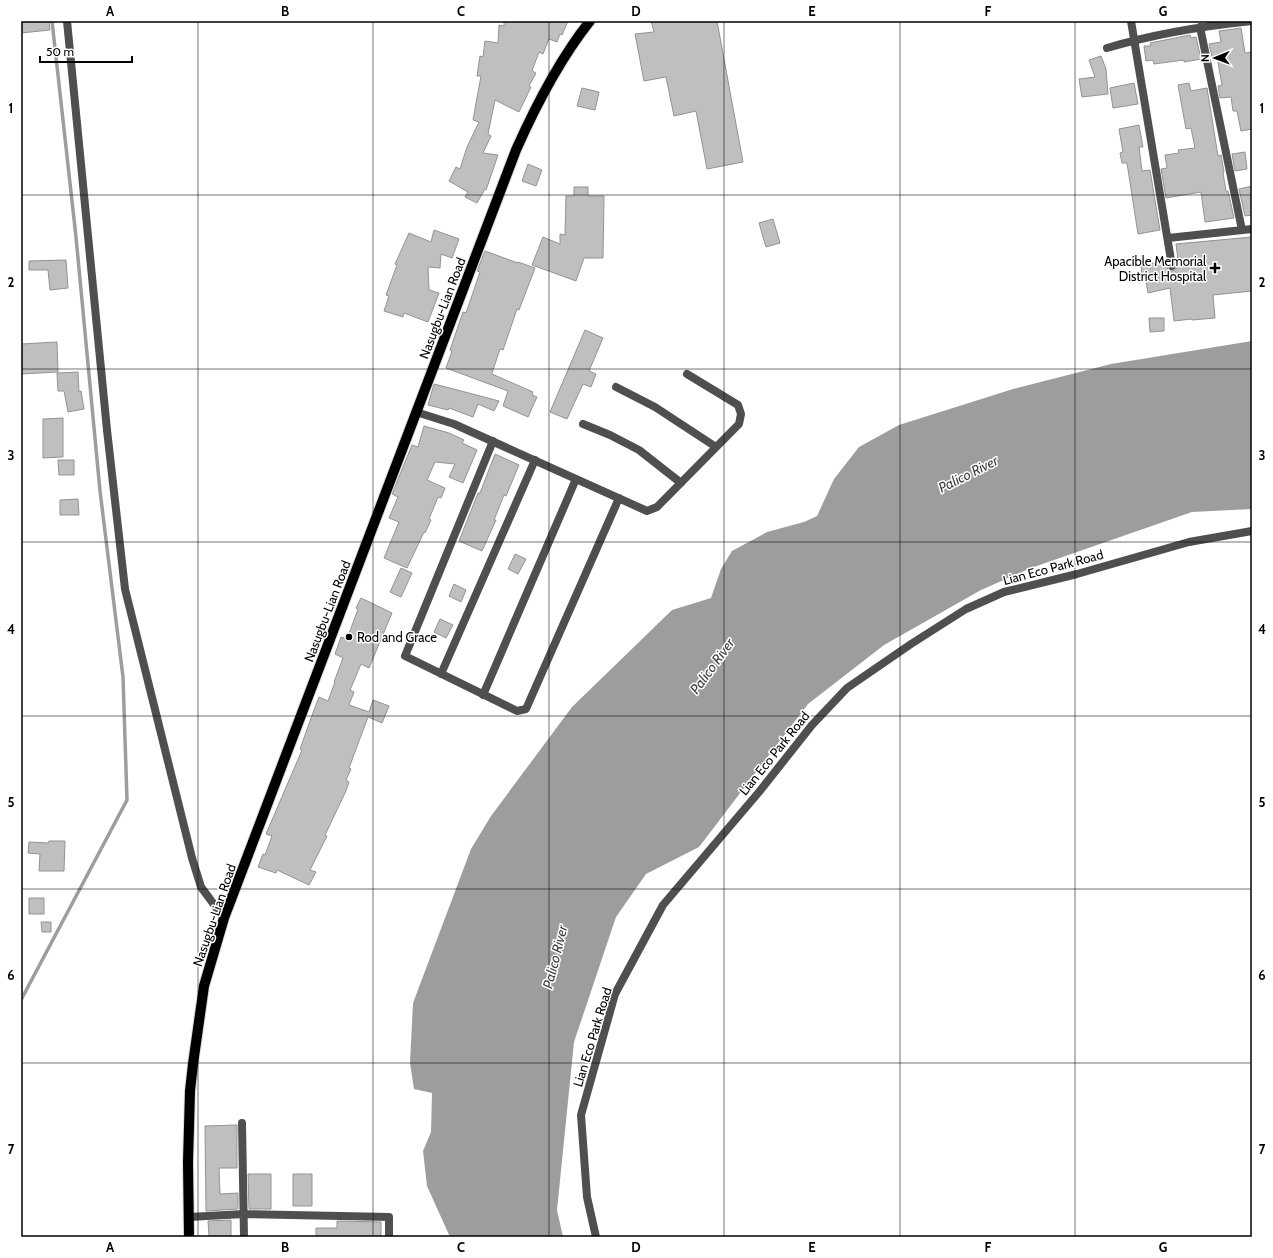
<svg xmlns="http://www.w3.org/2000/svg" width="1273" height="1258" viewBox="0 0 1273 1258" font-family="Cabin,sans-serif">
  <rect width="100%" height="100%" fill="#fff"/>
  <path fill="#9d9d9d" d="M 1252,341 L 1252,509 L 1192,512 L 1031,568 L 981,590 L 884,645 L 808,704 L 699,847 L 646,874 L 616,917 L 574,1042 L 557,1210 L 563,1237 L 450,1237 L 427,1186 L 423,1151 L 431,1132 L 432,1093 L 414,1089 L 410,1063 L 413,1003 L 471,849 L 491,816 L 572,707 L 672,610 L 711,598 L 721,569 L 732,551 L 767,532 L 804,522 L 817,516 L 834,479 L 859,447 L 899,425 L 1013,389 L 1111,364 Z"/>
  <g fill="none" stroke-linecap="round" stroke-linejoin="round">
    <path stroke="#9d9d9d" stroke-width="3.5" d="M 21,1000 L 127,800 L 123,677 L 100,491 L 76,237 L 52,21"/>
  </g>
  <path fill="#bfbfbf" stroke="#939393" d="M 21,21 L 49,21 L 50,30 L 21,33 Z
    M 504,21 L 568,21 L 562,35 L 560,34 L 557,42 L 549,39 L 543,54 L 539,52 L 532,71 L 536,73 L 529,86 L 531,87 L 519,112 L 495,100 L 488,134 L 491,136 L 483,153 L 498,155 L 486,190 L 485,189 L 477,203 L 465,197 L 468,192 L 449,181 L 456,167 L 460,169 L 467,147 L 479,122 L 473,120 L 481,76 L 477,76 L 480,56 L 483,57 L 485,41 L 498,43 L 499,25 L 504,26 Z
    M 651,21 L 717,21 L 743,162 L 707,169 L 696,111 L 674,116 L 666,77 L 644,81 L 635,34 L 654,32 Z
    M 1241,28 L 1245,53 L 1252,52 L 1252,129 L 1241,131 L 1237,111 L 1233,111 L 1231,97 L 1220,98 L 1218,86 L 1222,85 L 1217,57 L 1212,57 L 1209,44 L 1221,42 L 1219,31 Z
    M 1190,35 L 1191,38 L 1196,37 L 1201,59 L 1184,62 L 1184,60 L 1154,64 L 1153,60 L 1146,61 L 1144,46 L 1151,46 L 1150,43 Z
    M 1101,56 L 1106,69 L 1108,94 L 1082,97 L 1079,79 L 1095,77 L 1089,60 Z
    M 1134,83 L 1138,104 L 1113,108 L 1110,88 Z
    M 1189,83 L 1191,91 L 1207,88 L 1218,156 L 1221,155 L 1224,172 L 1223,173 L 1226,191 L 1228,191 L 1234,218 L 1205,222 L 1201,192 L 1166,198 L 1161,169 L 1167,168 L 1165,155 L 1179,153 L 1178,150 L 1195,148 L 1191,128 L 1186,129 L 1178,85 Z
    M 582,88 L 599,92 L 595,110 L 577,106 Z
    M 1139,125 L 1143,147 L 1139,147 L 1142,171 L 1150,170 L 1160,230 L 1138,234 L 1127,163 L 1122,163 L 1120,153 L 1123,152 L 1119,129 Z
    M 1245,152 L 1247,169 L 1235,171 L 1232,154 Z
    M 528,164 L 542,170 L 536,186 L 522,181 Z
    M 1252,186 L 1252,215 L 1245,216 L 1239,189 Z
    M 574,187 L 588,187 L 588,196 L 604,196 L 603,258 L 584,258 L 576,281 L 532,265 L 543,237 L 560,244 L 560,234 L 565,235 L 566,196 L 574,196 Z
    M 773,219 L 780,243 L 766,247 L 759,223 Z
    M 434,230 L 459,239 L 452,258 L 441,254 L 440,268 L 428,267 L 429,290 L 439,293 L 428,322 L 404,313 L 403,317 L 384,311 L 389,296 L 386,295 L 397,265 L 395,264 L 409,233 L 431,242 Z
    M 1252,237 L 1252,291 L 1213,295 L 1215,318 L 1192,320 L 1192,319 L 1174,321 L 1170,288 L 1148,293 L 1145,276 L 1142,277 L 1141,264 L 1166,262 L 1168,270 L 1173,271 L 1175,270 L 1177,268 L 1177,261 L 1178,260 L 1176,244 Z
    M 485,251 L 518,263 L 518,262 L 535,268 L 519,310 L 517,309 L 503,350 L 500,349 L 492,373 L 492,374 L 533,392 L 532,395 L 537,397 L 528,417 L 503,406 L 508,391 L 446,368 L 452,351 L 450,350 L 463,312 L 466,313 L 480,272 L 477,271 Z
    M 66,260 L 68,288 L 50,290 L 48,270 L 29,270 L 29,261 Z
    M 1149,318 L 1164,318 L 1164,331 L 1150,332 Z
    M 585,330 L 603,338 L 589,371 L 596,374 L 591,387 L 583,384 L 567,419 L 550,412 Z
    M 57,342 L 58,372 L 21,374 L 21,344 Z
    M 78,372 L 79,392 L 81,391 L 84,409 L 68,412 L 64,391 L 58,391 L 57,373 Z
    M 434,384 L 465,392 L 499,401 L 494,411 L 478,404 L 473,417 L 449,408 L 448,410 L 428,405 Z
    M 63,418 L 63,457 L 43,458 L 43,419 Z
    M 424,426 L 449,433 L 464,440 L 462,443 L 477,450 L 463,483 L 449,477 L 455,464 L 435,462 L 427,480 L 445,488 L 441,498 L 438,497 L 429,519 L 431,520 L 425,533 L 424,532 L 407,568 L 384,558 L 399,522 L 389,518 L 398,497 L 392,494 L 412,445 L 418,447 Z
    M 495,454 L 519,465 L 506,496 L 504,495 L 494,520 L 496,520 L 482,551 L 459,541 L 478,493 L 480,493 Z
    M 58,460 L 74,460 L 74,475 L 59,475 Z
    M 78,499 L 79,515 L 60,515 L 60,500 Z
    M 515,554 L 526,559 L 518,574 L 508,569 Z
    M 401,568 L 412,573 L 401,597 L 390,592 Z
    M 454,584 L 466,590 L 461,602 L 449,596 Z
    M 361,598 L 392,613 L 369,668 L 361,664 L 350,690 L 354,692 L 349,705 L 369,712 L 373,700 L 389,706 L 382,723 L 368,717 L 349,768 L 351,769 L 346,780 L 349,782 L 346,791 L 325,835 L 327,836 L 310,870 L 316,872 L 309,885 L 277,870 L 276,873 L 258,867 L 263,854 L 265,855 L 272,836 L 266,834 L 302,750 L 300,749 L 314,710 L 319,697 L 328,701 L 335,682 L 334,682 L 343,658 L 335,654 L 341,637 L 347,639 L 358,609 L 356,608 Z
    M 440,619 L 453,625 L 446,638 L 434,632 Z
    M 49,841 L 65,841 L 64,871 L 39,871 L 40,854 L 28,853 L 29,842 L 48,843 Z
    M 29,898 L 44,898 L 44,914 L 29,914 Z
    M 41,922 L 51,922 L 51,932 L 42,932 Z
    M 237,1125 L 237,1168 L 219,1168 L 220,1194 L 238,1193 L 238,1209 L 206,1211 L 205,1126 Z
    M 248,1174 L 271,1174 L 271,1209 L 249,1209 Z
    M 293,1174 L 312,1174 L 312,1206 L 293,1206 Z
    M 231,1220 L 231,1237 L 209,1237 L 208,1221 Z
    M 337,1221 L 381,1222 L 381,1237 L 316,1237 L 316,1228 L 337,1228 Z"/>
  <g fill="none" stroke-linecap="round" stroke-linejoin="round">
    <defs>
      <path id="primary" d="M 189,1237 L 188,1162 L 190,1091 L 193,1064 L 204,986 L 224,918 L 516,150 C 536,105 559,60 590,21"/>
    </defs>
    <use href="#primary" stroke="#dbdbdb" stroke-width="12"/>
    <path stroke="#4f4f4f" stroke-width="8" d="M 67,21 L 107,430 L 125,589 L 192,858 L 201,887 L 224,918
      M 1131,21 L 1172,266
      M 1200,27 L 1242,230
      M 1107,48 C 1154,34 1203,26 1252,21
      M 1168,238 L 1252,229
      M 616,387 L 655,407 L 716,447
      M 416,412 L 454,424 L 647,511 L 657,507 L 739,424 L 741,414 L 738,405 L 687,374
      M 583,424 L 610,435 L 639,450 L 681,483
      M 493,441 L 405,656 L 517,711 L 526,709 L 619,498
      M 441,674 L 535,460
      M 483,695 L 576,479
      M 242,1123 L 244,1237
      M 189,1217 L 244,1214 L 389,1217 L 389,1237
      M 596,1237 L 587,1197 L 581,1115 L 615,994 L 663,905 L 759,792 L 812,725 L 847,688 L 911,644 L 966,609 L 1004,592 L 1077,574 L 1189,542 L 1252,531"/>
    <use href="#primary" stroke="#000" stroke-width="10"/>
  </g>
  <path fill="none" stroke="#000" stroke-width="1" stroke-opacity="0.55" d="M 198,21 L 198,1237M 373,21 L 373,1237M 549,21 L 549,1237M 724,21 L 724,1237M 900,21 L 900,1237M 1075,21 L 1075,1237M 21,195 L 1252,195M 21,369 L 1252,369M 21,542 L 1252,542M 21,716 L 1252,716M 21,889 L 1252,889M 21,1063 L 1252,1063"/>
  <g fill="#000" stroke="#fff" stroke-width="1.5">
    <path d="M1213 262h4v4h4v4h-4v4h-4v-4h-4v-4h4z"/>
    <circle cx="349" cy="637" r="4"/>
  </g>
  <g text-anchor="middle" dominant-baseline="central" stroke-width="3" stroke-linejoin="round" paint-order="stroke">
    <g font-size="13" fill="#000" stroke="#fff" text-anchor="end">
      <text x="1206" y="261">Apacible Memorial<tspan x="1206" dy="15">District Hospital</tspan></text>
      <text x="357" y="637" text-anchor="start">Rod and Grace</text>
    </g>
    <g font-size="13" fill="#000" stroke="#fff">
      <text transform="translate(442 308) rotate(-69)">Nasugbu-Lian Road</text>
      <text transform="translate(1053 567) rotate(-15)">Lian Eco Park Road</text>
      <text transform="translate(327 611) rotate(-69)">Nasugbu-Lian Road</text>
      <text transform="translate(774 753) rotate(-51)">Lian Eco Park Road</text>
      <text transform="translate(214 915) rotate(-71)">Nasugbu-Lian Road</text>
      <text transform="translate(592 1037) rotate(-73)">Lian Eco Park Road</text>
    </g>
    <g font-size="14" font-style="italic" fill="#3e3e3e" stroke="#fff">
      <text transform="translate(968 474) rotate(-27)">Palico River</text>
      <text transform="translate(712 666) rotate(-54)">Palico River</text>
      <text transform="translate(555 957) rotate(-76)">Palico River</text>
    </g>
  </g>
  <rect width="1273" height="1258" fill="none" stroke="#ffffff" stroke-width="44"/>
  <g transform="translate(1215 58) rotate(269)" stroke="#ffffff" stroke-width="3" paint-order="stroke">
  <path d="M0-3L7 15L0 10L-7 15Z" fill="#000000"/>
  <text y="-6" font-size="11" font-weight="bold" text-anchor="middle" fill="#000000">N</text>
  </g>
  <path d="M40 56v6h92v-6" fill="none" stroke="#000000" stroke-width="2"/>
  <text x="46" y="56" font-size="12" fill="#000000" stroke="#ffffff" stroke-width="3" paint-order="stroke">50 m</text>
  <rect x="22" y="22" width="1229" height="1214" fill="none" stroke="#000" stroke-width="1.5"/>
  <g font-size="13" text-anchor="middle" font-weight="bold" fill="#000">
    <text x="110" y="16">A</text>
    <text x="285" y="16">B</text>
    <text x="461" y="16">C</text>
    <text x="636" y="16">D</text>
    <text x="812" y="16">E</text>
    <text x="988" y="16">F</text>
    <text x="1163" y="16">G</text>
    <text x="11" y="113">1</text>
    <text x="1262" y="113">1</text>
    <text x="11" y="287">2</text>
    <text x="1262" y="287">2</text>
    <text x="11" y="460">3</text>
    <text x="1262" y="460">3</text>
    <text x="11" y="634">4</text>
    <text x="1262" y="634">4</text>
    <text x="11" y="807">5</text>
    <text x="1262" y="807">5</text>
    <text x="11" y="980">6</text>
    <text x="1262" y="980">6</text>
    <text x="11" y="1154">7</text>
    <text x="1262" y="1154">7</text>
    <text x="110" y="1252">A</text>
    <text x="285" y="1252">B</text>
    <text x="461" y="1252">C</text>
    <text x="636" y="1252">D</text>
    <text x="812" y="1252">E</text>
    <text x="988" y="1252">F</text>
    <text x="1163" y="1252">G</text>
  </g>
</svg>
